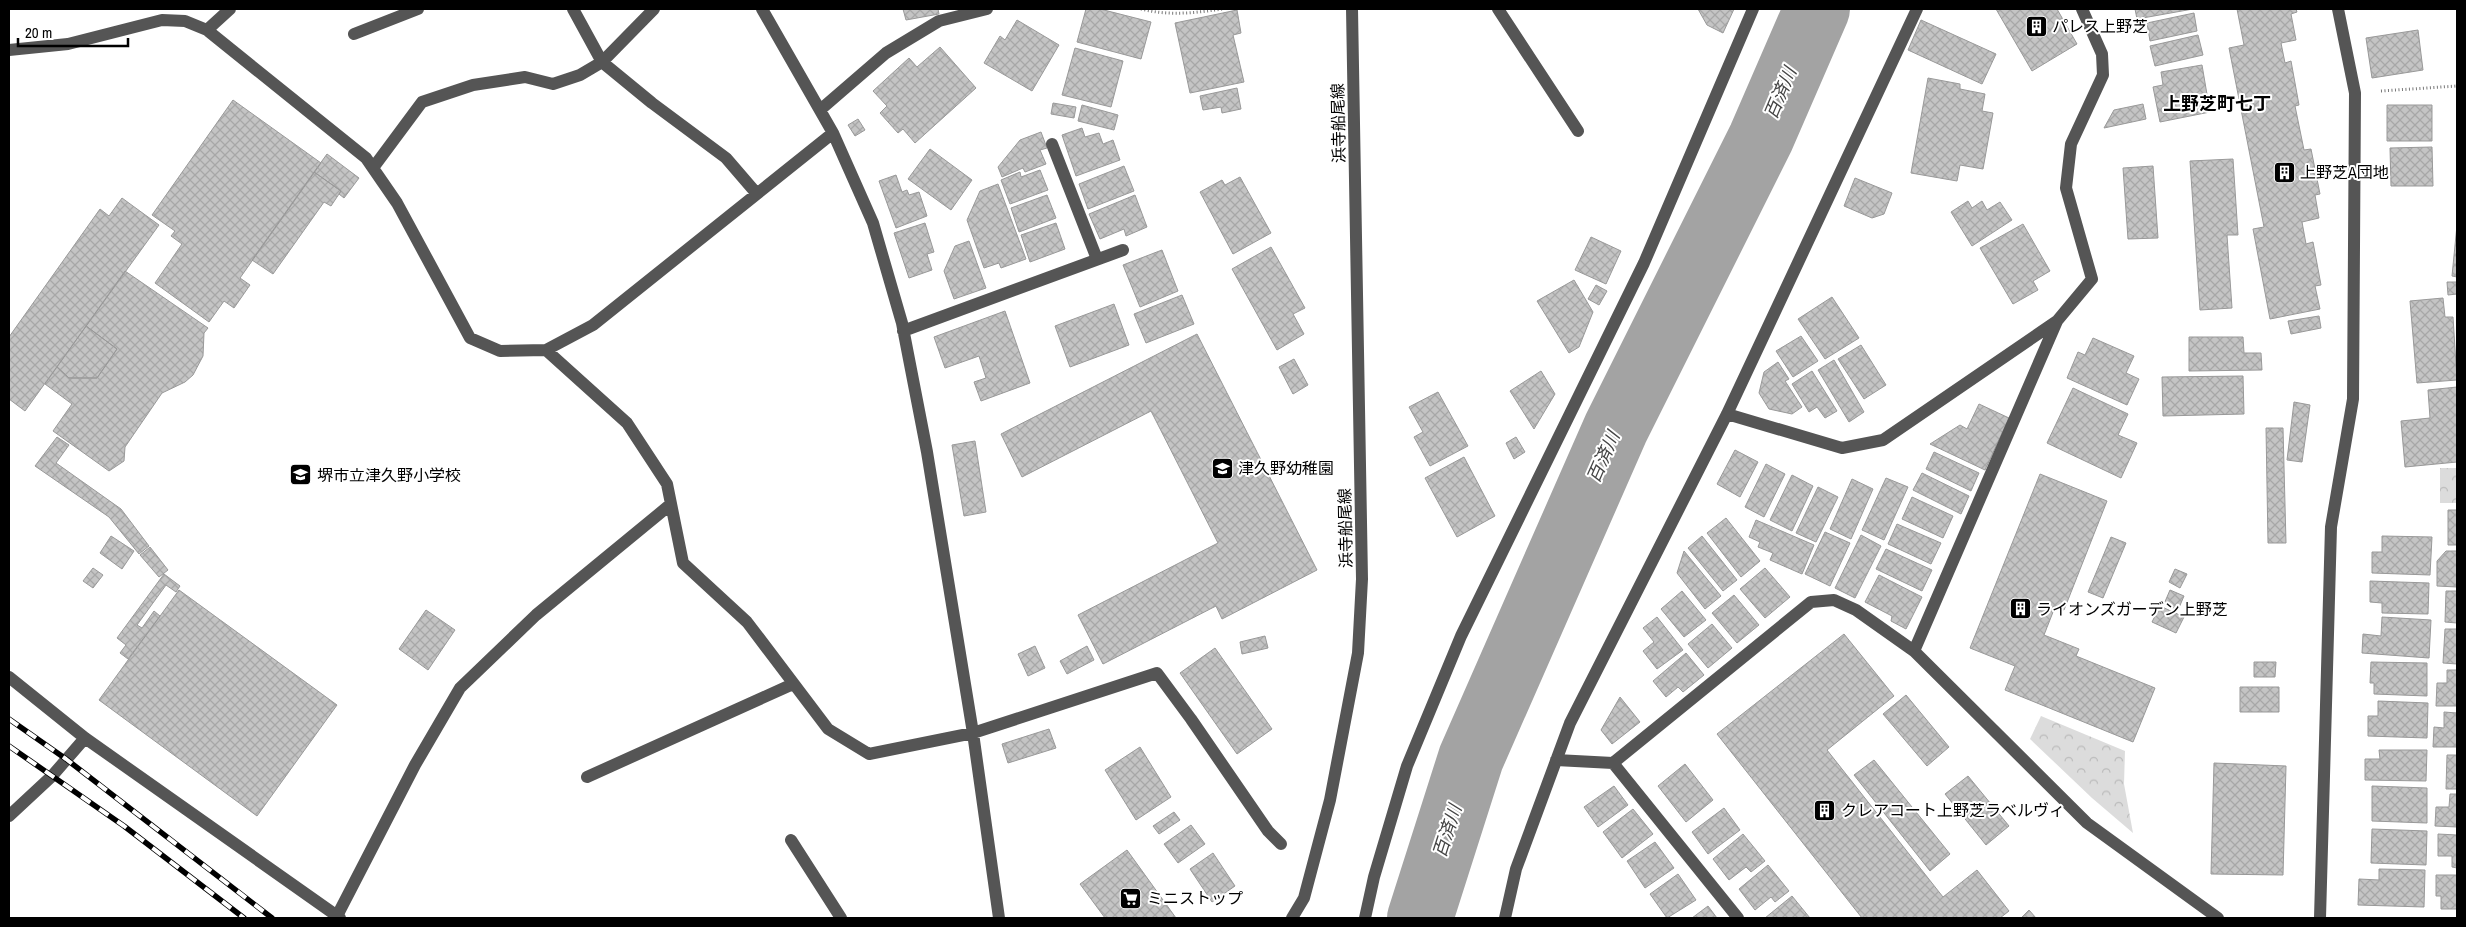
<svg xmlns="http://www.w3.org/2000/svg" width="2466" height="927" viewBox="0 0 2466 927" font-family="'Archivo Narrow','Noto Sans JP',sans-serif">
  <defs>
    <pattern id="park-crowns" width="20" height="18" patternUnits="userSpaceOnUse" patternTransform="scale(1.25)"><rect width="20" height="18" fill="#dcdcdc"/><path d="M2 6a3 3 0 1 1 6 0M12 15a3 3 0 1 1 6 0" fill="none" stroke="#bbb"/></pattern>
    <pattern id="building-cross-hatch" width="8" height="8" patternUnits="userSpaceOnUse" patternTransform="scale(1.25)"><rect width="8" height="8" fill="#c4c4c4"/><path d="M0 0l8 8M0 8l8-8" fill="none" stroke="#a7a7a7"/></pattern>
  </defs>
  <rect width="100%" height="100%" fill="#fff"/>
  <path fill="url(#park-crowns)" d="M 2440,468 L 2457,468 L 2457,503 L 2440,503 Z
    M 2041,716 L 2125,751 L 2124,784 L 2133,833 L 2092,798 L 2030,739 Z"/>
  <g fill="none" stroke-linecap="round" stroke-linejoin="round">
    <path stroke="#a3a3a3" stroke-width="66" d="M 1420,918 L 1471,758 L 1616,428 L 1761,138 L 1817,9"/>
  </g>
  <path fill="url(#building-cross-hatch)" stroke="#999" d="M 903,9 L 938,9 L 939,14 L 906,20 Z
    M 1086,9 L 1100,9 L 1151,22 L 1141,59 L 1077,42 Z
    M 1698,9 L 1734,9 L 1723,33 L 1707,25 Z
    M 1996,9 L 2057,9 L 2077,44 L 2032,71 Z
    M 2135,9 L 2193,9 L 2137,19 Z
    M 2237,9 L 2296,9 L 2297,12 L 2291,14 L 2296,40 L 2281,43 L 2285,63 L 2291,61 L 2299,105 L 2295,106 L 2304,150 L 2311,149 L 2320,194 L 2315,195 L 2319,218 L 2302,222 L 2306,244 L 2313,242 L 2321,285 L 2315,286 L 2320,309 L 2270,319 L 2253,229 L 2264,227 L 2229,48 L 2244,45 Z
    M 1237,10 L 1241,33 L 1233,35 L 1244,82 L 1190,93 L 1175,23 Z
    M 2194,13 L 2197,31 L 2150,41 L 2147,23 Z
    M 1017,20 L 1059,45 L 1032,91 L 984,63 L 1000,36 L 1005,40 Z
    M 1921,20 L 1996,54 L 1982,84 L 1908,50 Z
    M 2418,30 L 2423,70 L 2372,78 L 2366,38 Z
    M 2198,35 L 2203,55 L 2155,66 L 2150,46 Z
    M 940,47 L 976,88 L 915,143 L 903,129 L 898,133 L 880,113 L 887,106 L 873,91 L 909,58 L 917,67 Z
    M 1075,48 L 1123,61 L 1111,107 L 1062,95 Z
    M 2202,65 L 2210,112 L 2160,122 L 2153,87 L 2163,85 L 2161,72 Z
    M 1928,78 L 1960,84 L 1960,89 L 1985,94 L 1982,111 L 1993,113 L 1983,169 L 1960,165 L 1957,181 L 1911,173 Z
    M 1237,88 L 1241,109 L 1222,113 L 1221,107 L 1203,110 L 1200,96 Z
    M 233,100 L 321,163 L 240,278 L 250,285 L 234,308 L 224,301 L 209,322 L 155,283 L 182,244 L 171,236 L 175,231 L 152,215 Z
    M 1053,103 L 1076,107 L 1074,118 L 1051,114 Z
    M 2143,104 L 2146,119 L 2104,128 L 2114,110 Z
    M 1082,105 L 1118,115 L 1114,130 L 1078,121 Z
    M 2387,105 L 2432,105 L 2432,141 L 2387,141 Z
    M 858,119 L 865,130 L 855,136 L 848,125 Z
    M 1082,128 L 1085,137 L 1099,133 L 1103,144 L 1113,140 L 1120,160 L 1076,176 L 1062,135 Z
    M 1041,132 L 1047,148 L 1040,150 L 1046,164 L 1025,172 L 1023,168 L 1002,177 L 998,167 L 1020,140 Z
    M 2432,147 L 2433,186 L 2391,186 L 2390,148 Z
    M 930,149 L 972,180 L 951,210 L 908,179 Z
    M 327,154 L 359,178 L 344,198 L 339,194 L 341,191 L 314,172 Z
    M 2233,159 L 2238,235 L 2227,235 L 2232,308 L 2200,310 L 2190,161 Z
    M 1124,166 L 1134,191 L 1088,209 L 1079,184 Z
    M 2153,166 L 2158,238 L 2128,239 L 2123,168 Z
    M 1040,170 L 1048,190 L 1010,204 L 1001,180 L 1020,172 L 1021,177 Z
    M 314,172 L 341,191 L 331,206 L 324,202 L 273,274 L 252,260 Z
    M 896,175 L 902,192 L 907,190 L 909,195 L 919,192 L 927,216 L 896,228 L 879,181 Z
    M 1240,177 L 1271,233 L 1233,254 L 1200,192 L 1222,180 L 1225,185 Z
    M 1855,178 L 1892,193 L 1884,214 L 1872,218 L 1844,206 Z
    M 998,184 L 1026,259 L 1001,268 L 999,263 L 984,268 L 967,220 L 980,191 Z
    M 1047,195 L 1056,218 L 1019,232 L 1011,208 Z
    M 1135,195 L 1147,227 L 1126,236 L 1124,229 L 1100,239 L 1089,214 Z
    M 122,198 L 159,225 L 25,411 L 9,399 L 9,337 L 100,209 L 109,216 Z
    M 1968,201 L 1972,208 L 1982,201 L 1987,210 L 2000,202 L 2012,220 L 1972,246 L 1951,212 Z
    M 925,223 L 934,252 L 927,254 L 932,270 L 909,278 L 894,233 Z
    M 1056,223 L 1065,249 L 1030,262 L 1021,235 Z
    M 2023,224 L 2050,271 L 2033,281 L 2038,290 L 2013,304 L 1980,248 Z
    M 2457,225 L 2457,277 L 2452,276 Z
    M 1591,237 L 1621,251 L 1606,284 L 1575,270 Z
    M 969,241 L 986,288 L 954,299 L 944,271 L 955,246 Z
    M 1271,247 L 1305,308 L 1293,314 L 1304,334 L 1277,350 L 1232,269 Z
    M 1162,250 L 1178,291 L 1140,307 L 1123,265 Z
    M 125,271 L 208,328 L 204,333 L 203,356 L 193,375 L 185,382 L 162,393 L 125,447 L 124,461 L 109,471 L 53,431 L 72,404 L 45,384 L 57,367 L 69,378 L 97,378 L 117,349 L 86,326 Z
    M 1574,280 L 1593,312 L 1579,347 L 1569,353 L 1537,301 Z
    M 2447,282 L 2457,282 L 2457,294 L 2448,295 Z
    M 1596,285 L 1607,291 L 1599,305 L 1588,299 Z
    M 1182,295 L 1194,324 L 1146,343 L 1134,314 Z
    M 1832,297 L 1859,338 L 1825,359 L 1798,319 Z
    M 2443,298 L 2445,317 L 2453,317 L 2457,380 L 2417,383 L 2410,301 Z
    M 1114,304 L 1129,345 L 1070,367 L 1055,326 Z
    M 1005,311 L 1030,383 L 981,401 L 974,382 L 986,378 L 979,356 L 945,368 L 934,337 Z
    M 2319,316 L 2321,328 L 2291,334 L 2288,321 Z
    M 86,326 L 117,349 L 97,378 L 69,378 L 57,367 Z
    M 1197,334 L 1317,570 L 1222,619 L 1216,606 L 1103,664 L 1078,615 L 1218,543 L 1151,411 L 1022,477 L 1001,434 Z
    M 1801,336 L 1818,361 L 1793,377 L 1776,351 Z
    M 2189,337 L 2243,337 L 2244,353 L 2261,353 L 2262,370 L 2189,371 Z
    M 2093,338 L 2134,356 L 2126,373 L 2139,379 L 2127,405 L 2067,378 L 2078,352 L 2085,355 Z
    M 1861,345 L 1886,385 L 1864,399 L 1838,359 Z
    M 1294,359 L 1308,385 L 1293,394 L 1279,367 Z
    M 1834,360 L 1864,412 L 1849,422 L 1818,370 Z
    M 1778,362 L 1789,379 L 1785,381 L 1802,407 L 1792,414 L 1769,409 L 1759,393 L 1764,372 Z
    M 1541,371 L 1555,394 L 1534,429 L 1510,391 Z
    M 1812,371 L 1837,411 L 1825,418 L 1817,407 L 1809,412 L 1792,384 Z
    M 2243,376 L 2244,414 L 2163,416 L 2162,377 Z
    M 2457,387 L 2457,462 L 2405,467 L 2401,421 L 2430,418 L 2428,390 Z
    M 2073,388 L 2128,414 L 2118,435 L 2137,443 L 2121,478 L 2047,443 Z
    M 1438,392 L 1468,446 L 1430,466 L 1414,437 L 1423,432 L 1409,407 Z
    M 2294,402 L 2310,405 L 2302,462 L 2287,460 Z
    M 1979,404 L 2009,418 L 1985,470 L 1930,444 L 1960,425 L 1967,429 Z
    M 2266,428 L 2283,428 L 2286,543 L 2268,543 Z
    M 57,437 L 69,445 L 56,463 L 121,509 L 149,546 L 139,554 L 109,517 L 35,466 Z
    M 1516,437 L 1525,452 L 1514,459 L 1506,443 Z
    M 975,441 L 986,512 L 964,516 L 952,445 Z
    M 1735,450 L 1758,462 L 1740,497 L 1717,484 Z
    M 1934,452 L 1979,473 L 1971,491 L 1926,469 Z
    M 1464,457 L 1495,516 L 1457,537 L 1425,478 Z
    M 1766,464 L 1785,474 L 1764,517 L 1745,507 Z
    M 1922,473 L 1969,496 L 1961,514 L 1913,490 Z
    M 2040,474 L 2107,501 L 2064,610 L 2055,607 L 2044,635 L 2079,649 L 2076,656 L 2155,688 L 2133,742 L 2005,690 L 2015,666 L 1970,648 Z
    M 1792,475 L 1813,486 L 1792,531 L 1770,520 Z
    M 1886,478 L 1908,487 L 1884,540 L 1862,530 Z
    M 1852,479 L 1873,489 L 1851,539 L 1830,529 Z
    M 1818,487 L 1838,497 L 1816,542 L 1796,533 Z
    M 1912,497 L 1953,516 L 1943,538 L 1902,519 Z
    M 2448,510 L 2457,510 L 2457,545 L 2448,545 Z
    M 1726,518 L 1760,561 L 1741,577 L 1707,533 Z
    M 1756,520 L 1814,545 L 1802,574 L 1770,560 L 1773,553 L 1758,547 L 1760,542 L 1749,537 Z
    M 1897,524 L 1941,543 L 1931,564 L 1888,544 Z
    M 1825,532 L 1850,543 L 1830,586 L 1805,574 Z
    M 1861,535 L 1881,546 L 1855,598 L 1835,588 Z
    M 111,536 L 134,551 L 122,569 L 100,553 Z
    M 1702,536 L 1737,580 L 1723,591 L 1688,548 Z
    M 2382,536 L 2432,537 L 2430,575 L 2372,573 L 2372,552 L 2382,552 Z
    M 2111,537 L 2126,543 L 2103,598 L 2088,592 Z
    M 150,547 L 168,570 L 159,577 L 140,555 Z
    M 1886,549 L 1932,570 L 1922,591 L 1876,569 Z
    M 1684,551 L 1721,596 L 1705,609 L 1677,573 Z
    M 2446,551 L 2457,551 L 2457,587 L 2437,586 L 2437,561 Z
    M 93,568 L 103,575 L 93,588 L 83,581 Z
    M 1765,568 L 1790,597 L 1765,618 L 1740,589 Z
    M 2175,569 L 2187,574 L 2180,588 L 2169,582 Z
    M 164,574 L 180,586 L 176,592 L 166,585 L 137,625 L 142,628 L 154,611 L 160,616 L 128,659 L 120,653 L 126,645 L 117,638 Z
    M 1879,575 L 1922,597 L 1906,629 L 1891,621 L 1892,616 L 1865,602 Z
    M 2370,581 L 2429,583 L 2428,614 L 2382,613 L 2382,603 L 2370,602 Z
    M 179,590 L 337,705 L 257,816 L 99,700 Z
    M 2170,590 L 2184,596 L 2178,610 L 2164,604 Z
    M 1682,591 L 1706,620 L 1684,637 L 1661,609 Z
    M 2446,591 L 2457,591 L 2457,623 L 2445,622 Z
    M 1734,595 L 1759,625 L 1737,643 L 1712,613 Z
    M 2160,606 L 2184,617 L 2176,633 L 2152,622 Z
    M 426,610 L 455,630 L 428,670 L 399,649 Z
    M 1657,617 L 1683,650 L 1657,669 L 1643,651 L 1654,642 L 1643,628 Z
    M 2382,617 L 2431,620 L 2429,658 L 2362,653 L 2363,634 L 2381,636 Z
    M 1712,624 L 1732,648 L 1708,668 L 1688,644 Z
    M 2445,629 L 2457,629 L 2457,664 L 2443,663 Z
    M 1844,634 L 1894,696 L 1827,750 L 1943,897 L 1977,870 L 2009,911 L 2000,918 L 1862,918 L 1717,734 Z
    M 1265,636 L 1268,648 L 1242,654 L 1240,642 Z
    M 1035,646 L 1045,668 L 1028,676 L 1018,654 Z
    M 1087,646 L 1094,660 L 1067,674 L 1060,661 Z
    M 1215,648 L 1272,729 L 1237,754 L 1180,673 Z
    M 1686,653 L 1704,675 L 1683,692 L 1678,687 L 1666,697 L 1653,681 Z
    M 2254,662 L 2276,662 L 2275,677 L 2254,677 Z
    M 2371,662 L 2427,663 L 2427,696 L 2374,694 L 2374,683 L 2370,683 Z
    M 2447,670 L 2457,670 L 2457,706 L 2436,706 L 2437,683 L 2447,683 Z
    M 2240,687 L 2279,687 L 2279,712 L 2240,712 Z
    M 1906,695 L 1949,747 L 1927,766 L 1883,714 Z
    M 1620,697 L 1640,722 L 1612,744 L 1601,730 Z
    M 2378,701 L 2428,703 L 2427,738 L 2368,736 L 2368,716 L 2378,716 Z
    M 2444,712 L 2457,713 L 2457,747 L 2433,747 L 2434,727 L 2444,728 Z
    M 1049,729 L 1056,748 L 1008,763 L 1002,744 Z
    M 1140,747 L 1171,797 L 1136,820 L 1105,770 Z
    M 2379,750 L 2427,750 L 2426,781 L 2365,780 L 2365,759 L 2380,759 Z
    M 2447,755 L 2457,755 L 2457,789 L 2446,789 Z
    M 1874,760 L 1950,854 L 1930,871 L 1854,775 Z
    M 2214,763 L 2286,766 L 2283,875 L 2211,874 Z
    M 1685,764 L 1713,800 L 1686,822 L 1658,786 Z
    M 1968,776 L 2009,826 L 1986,845 L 1945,794 Z
    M 1614,786 L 1628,805 L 1598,827 L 1584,807 Z
    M 2372,786 L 2427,788 L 2427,823 L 2372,821 Z
    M 2450,794 L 2457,794 L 2457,827 L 2435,826 L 2436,807 L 2449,807 Z
    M 1724,808 L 1740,830 L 1708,854 L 1692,832 Z
    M 1633,809 L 1653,834 L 1622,858 L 1603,832 Z
    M 1174,812 L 1180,820 L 1159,834 L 1153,826 Z
    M 1191,825 L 1205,844 L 1178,863 L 1164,844 Z
    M 2372,829 L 2427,831 L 2426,865 L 2371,863 Z
    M 1743,834 L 1765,861 L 1751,872 L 1746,867 L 1729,880 L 1713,859 Z
    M 2438,834 L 2457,835 L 2457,868 L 2452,867 L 2452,856 L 2438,856 Z
    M 1655,842 L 1674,868 L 1645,888 L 1627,861 Z
    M 1127,850 L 1176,918 L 1105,918 L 1080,884 Z
    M 1213,853 L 1235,886 L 1212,902 L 1190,869 Z
    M 1768,865 L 1789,891 L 1775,902 L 1771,897 L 1755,910 L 1739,889 Z
    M 2379,869 L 2425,870 L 2424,907 L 2358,905 L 2359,879 L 2379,880 Z
    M 1678,874 L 1696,900 L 1667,918 L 1650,894 Z
    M 2436,875 L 2457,875 L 2457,909 L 2441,909 L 2441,896 L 2436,896 Z
    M 1792,896 L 1810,918 L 1765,918 Z
    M 1708,906 L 1717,918 L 1692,918 Z
    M 2029,910 L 2036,918 L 2021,918 Z"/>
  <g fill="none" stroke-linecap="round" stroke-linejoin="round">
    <path stroke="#777" stroke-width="3" stroke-dasharray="1 2.5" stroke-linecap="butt" d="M 1141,9 C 1168,16 1195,13 1222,9
      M 2381,91 L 2457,86"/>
    <path stroke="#555" stroke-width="12" d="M 573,9 L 602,62 L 652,103 L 726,158 L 757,194
      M 762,9 L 833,133 L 873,223 L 902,323 L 927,452 L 973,733 L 999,918
      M 1498,9 L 1578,131
      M 2082,9 L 2102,54 L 2103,75 L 2071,144 L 2066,188 L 2092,279 L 2057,321 L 1914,651 L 2087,823 L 2218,918
      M 207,30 L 230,9
      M 354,34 L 418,9
      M 9,50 L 68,44 L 162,20 L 185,21 L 207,30 L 366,158 L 397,203 L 470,338 L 500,351 L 546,350 L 593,325 L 833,133
      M 820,110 L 886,53 L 939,21 L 987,9
      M 1052,144 L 1097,259
      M 373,168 L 422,102 L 473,85 L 525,77 L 553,84 L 580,75 L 602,62 L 654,9
      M 903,331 L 1123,250
      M 546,350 L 627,423 L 667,484 L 683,563 L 747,622 L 828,729 L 869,754 L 973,733 L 1157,673 L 1191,719 L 1268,831 L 1281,844
      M 1727,414 L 1842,448 L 1883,440 L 2057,321
      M 9,677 L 85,738 L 340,918
      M 1556,760 L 1613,763 L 1738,918
      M 1613,763 L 1811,602 L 1834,600 L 1856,610 L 1914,651
      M 587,777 L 793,684
      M 9,816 L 52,776 L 85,738
      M 791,840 L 841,918
      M 337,916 L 415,765 L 460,688 L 536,615 L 671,504
      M 1292,918 L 1304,898 L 1330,800 L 1358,653 L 1362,579 L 1352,9
      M 1365,918 L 1374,877 L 1407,766 L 1461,636 L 1644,263 L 1753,9
      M 1505,918 L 1516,869 L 1570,723 L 1727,414 L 1917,9
      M 2320,918 L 2331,527 L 2353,399 L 2355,93 L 2338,9"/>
    <defs>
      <path id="rail" d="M 9,719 L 66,759 L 272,918
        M 9,746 L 124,826 L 244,918"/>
    </defs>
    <use href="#rail" stroke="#000" stroke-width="5.5"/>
    <use href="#rail" stroke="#fff" stroke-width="4" stroke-dasharray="11" stroke-linecap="butt"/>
  </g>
  <defs>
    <symbol id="building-square" viewBox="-11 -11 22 22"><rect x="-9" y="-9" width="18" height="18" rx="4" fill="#000" stroke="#fff"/><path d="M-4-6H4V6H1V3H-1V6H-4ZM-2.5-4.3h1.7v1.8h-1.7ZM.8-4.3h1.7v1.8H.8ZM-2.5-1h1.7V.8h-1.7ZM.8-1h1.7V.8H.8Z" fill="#fff"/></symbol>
    <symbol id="school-square" viewBox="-11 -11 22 22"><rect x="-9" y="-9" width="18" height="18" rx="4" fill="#000" stroke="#fff"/><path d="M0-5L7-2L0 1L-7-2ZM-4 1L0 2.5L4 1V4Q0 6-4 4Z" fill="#fff"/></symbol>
    <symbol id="supermarket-square" viewBox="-11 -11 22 22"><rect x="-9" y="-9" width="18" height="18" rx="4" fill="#000" stroke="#fff"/><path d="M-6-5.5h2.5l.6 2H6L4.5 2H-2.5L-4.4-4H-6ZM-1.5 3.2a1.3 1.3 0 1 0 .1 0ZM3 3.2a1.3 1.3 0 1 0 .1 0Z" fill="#fff"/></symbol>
  </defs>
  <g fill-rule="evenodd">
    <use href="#building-square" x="2024" y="14" width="25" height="25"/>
    <use href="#building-square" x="2272" y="160" width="25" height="25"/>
    <use href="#school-square" x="1210" y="456" width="25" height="25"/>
    <use href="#school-square" x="288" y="462" width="25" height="25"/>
    <use href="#building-square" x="2008" y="596" width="25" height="25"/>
    <use href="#building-square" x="1812" y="798" width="25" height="25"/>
    <use href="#supermarket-square" x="1118" y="886" width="25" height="25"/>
  </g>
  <g text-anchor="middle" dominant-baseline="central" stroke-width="4" stroke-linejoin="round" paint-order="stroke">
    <g font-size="16" fill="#000" stroke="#fff" text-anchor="start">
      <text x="2052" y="26">パレス上野芝</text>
      <text x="2300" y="172">上野芝A団地</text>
      <text x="1238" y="468">津久野幼稚園</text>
      <text x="317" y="475">堺市立津久野小学校</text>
      <text x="2036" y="609">ライオンズガーデン上野芝</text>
      <text x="1841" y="810">クレアコート上野芝ラベルヴィ</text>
      <text x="1147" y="898">ミニストップ</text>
    </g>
    <g font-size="16" fill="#000" stroke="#fff">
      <text transform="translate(1338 123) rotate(-91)">浜寺船尾線</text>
      <text transform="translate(1345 528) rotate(-91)">浜寺船尾線</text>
    </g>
    <g font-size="18" font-style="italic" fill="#444" stroke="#fff">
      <text transform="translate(1780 93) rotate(-67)">百済川</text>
      <text transform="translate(1603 457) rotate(-66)">百済川</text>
      <text transform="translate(1447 831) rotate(-72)">百済川</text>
    </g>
    <g font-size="18" font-weight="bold" fill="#000" stroke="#fff">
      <text x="2217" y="103">上野芝町七丁</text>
    </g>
  </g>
  <rect width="2466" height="927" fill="none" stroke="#000000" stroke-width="20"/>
  <path d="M18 38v8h110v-8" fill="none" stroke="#000000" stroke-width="2.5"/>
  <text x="25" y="38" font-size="15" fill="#000000" stroke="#ffffff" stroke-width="4" paint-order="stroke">20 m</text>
</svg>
